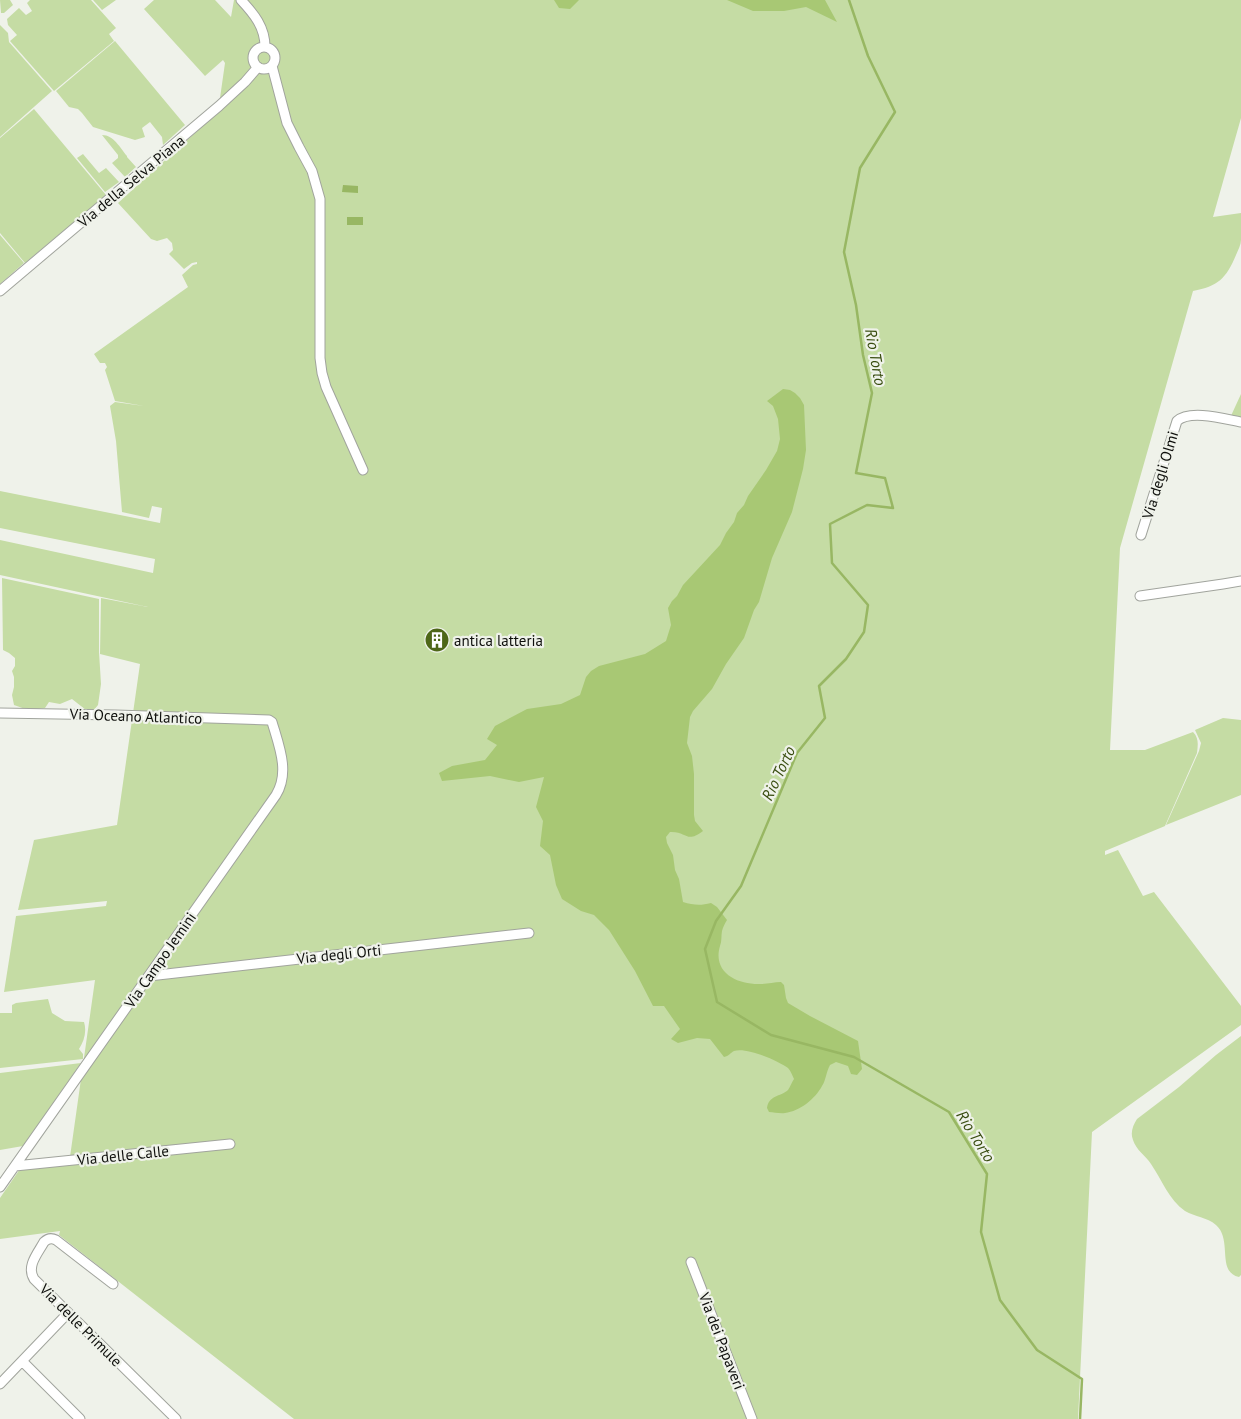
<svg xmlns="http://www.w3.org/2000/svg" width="1241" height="1419" viewBox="0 0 1241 1419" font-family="'PT Sans',sans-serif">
  <rect width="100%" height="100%" fill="#eff2ea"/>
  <path fill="#c5dca4" d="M 0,0 L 10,0 L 13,5 L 4,13 L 1,13 Z
    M 30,0 L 91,0 L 116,28 L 109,34 L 114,41 L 54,91 L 10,41 L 17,35 L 8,25 L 7,19 L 19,8 L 26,15 L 32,11 L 27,3 Z
    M 93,0 L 116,0 L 102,10 Z
    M 154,0 L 215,0 L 231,17 L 234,0 L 1241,0 L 1241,118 L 1213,217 L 1241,213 C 1241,222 1241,231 1241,240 C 1241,245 1238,250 1236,255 C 1226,279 1218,286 1193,291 L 1120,548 L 1110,750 L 1145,750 L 1193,732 C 1199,738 1198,745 1197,753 L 1165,826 L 1105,851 L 1105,855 L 1118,850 L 1143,896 L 1154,892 L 1241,1006 L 1241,1025 L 1092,1132 L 1078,1419 L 294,1419 L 59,1235 L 60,1231 L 0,1239 L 0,1198 L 20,1169 L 69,1164 L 95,980 L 4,992 L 16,916 L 106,906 L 107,901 L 18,910 L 34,840 L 117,825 L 140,664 L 100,654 L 101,598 L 148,607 L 0,575 L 0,540 L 153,573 L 155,559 L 0,528 L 0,491 L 160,523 L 162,508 L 152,506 L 149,518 L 122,512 L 116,441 L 110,406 L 115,402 L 144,406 L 115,401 L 105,370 L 107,367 L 105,363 L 100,363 L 94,354 L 188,287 L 182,275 L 193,265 L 197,264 L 197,262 L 192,263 L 184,269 L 169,254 L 173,250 L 172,243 L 167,238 L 157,241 L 151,239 L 118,203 L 218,112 L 225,63 L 223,60 L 205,76 L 144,9 Z
    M 0,25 L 8,33 L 9,42 L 52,91 L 0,137 Z
    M 115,41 L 185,125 L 163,145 L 162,137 L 150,122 L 142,128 L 145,137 L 135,140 L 93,127 L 82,113 L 78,109 L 69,107 L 56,91 Z
    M 34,109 L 106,195 L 25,263 L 0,233 L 0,138 Z
    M 102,135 C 114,135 120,148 127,156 L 127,157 L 136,167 L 125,177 L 112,163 L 118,158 L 118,155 Z
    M 83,154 L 99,173 L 106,168 L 119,182 L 105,192 L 77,158 Z
    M 0,235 L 24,263 L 0,284 Z
    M 1241,394 L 1241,420 L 1230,418 Z
    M 2,578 L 99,599 L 99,652 L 101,684 L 98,705 L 94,710 L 86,710 L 72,699 L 60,704 L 49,702 L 45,708 L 28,710 L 14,705 L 12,695 L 14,687 L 14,677 L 12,671 L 15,666 L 15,658 L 9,653 L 3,650 Z
    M 1223,718 L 1241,720 L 1241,795 L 1166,825 L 1199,751 L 1201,743 L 1195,730 Z
    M 48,999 L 52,1013 L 65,1021 L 84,1022 C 87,1032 84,1041 79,1049 L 83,1054 L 83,1059 L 0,1068 L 0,1013 L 12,1013 L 12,1005 L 16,1003 Z
    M 1241,1036 L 1241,1275 L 1239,1277 C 1216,1272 1233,1240 1216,1225 C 1207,1217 1195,1217 1185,1211 C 1169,1200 1162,1180 1151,1164 C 1146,1156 1136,1150 1133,1140 C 1130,1133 1133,1125 1137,1119 L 1179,1087 L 1216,1055 Z
    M 81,1063 L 23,1146 L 0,1150 L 0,1073 Z"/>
  <path fill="#a8c874" d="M 554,0 L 579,0 L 570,9 L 559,8 Z
    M 727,0 L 825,0 L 837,22 L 806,7 L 784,11 L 753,11 Z
    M 783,389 L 790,390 L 795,393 L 800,398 L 804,405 L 806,450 L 803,469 L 792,512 L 772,558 L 759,602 L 754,610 L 744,638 L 726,664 L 712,689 L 693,711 L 690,717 L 687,743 L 692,756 L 694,774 L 694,815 L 695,821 L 703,831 C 686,844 687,831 670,832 L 666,837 L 667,843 L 673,855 L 675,870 L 679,879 L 683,902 C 693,905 700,906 711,903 L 717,907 L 727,920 C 725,923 723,927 722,931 C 721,936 722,941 720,946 C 712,973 738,985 761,984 C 768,984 774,982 781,982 L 784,985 L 786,998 L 788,1003 L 810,1016 L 858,1041 L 862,1069 L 857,1075 L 851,1074 L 848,1066 L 836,1062 L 830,1065 C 826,1072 826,1080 822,1086 C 815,1099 800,1111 785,1113 C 780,1114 774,1112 769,1112 L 767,1108 C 769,1095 780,1097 788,1090 C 790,1087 792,1082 794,1079 C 792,1075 791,1071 788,1068 C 778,1061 747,1047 734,1051 C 730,1053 729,1056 724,1057 L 710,1039 L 697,1038 L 678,1043 L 671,1039 L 680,1029 L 664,1006 L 653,1006 L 635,971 L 609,930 L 594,915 L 581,911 L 562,899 L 556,885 L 550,855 L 540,846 L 543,821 L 536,807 L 544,777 L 519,782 L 490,776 L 442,781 L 439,773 L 452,766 L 485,760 L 497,745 L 487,739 L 495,726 L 527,709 L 561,704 L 580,695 L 586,677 L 591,671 L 599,666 L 645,654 L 666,641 L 671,625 L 668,608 L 672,601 L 677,596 L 683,585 L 720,545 L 726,533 L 734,522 L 737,513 L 744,505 L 748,496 L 766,470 L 777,451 L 780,439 L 778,419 L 773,406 L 767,401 Z"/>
  <path fill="#98b763" d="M 343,185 L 358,186 L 358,193 L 342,192 Z
    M 347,217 L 363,217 L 363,225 L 347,225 Z"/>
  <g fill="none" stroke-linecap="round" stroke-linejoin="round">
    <path stroke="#98b763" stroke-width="2.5" d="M 849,0 L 868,56 L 895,112 L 860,168 L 844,252 L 856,305 L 863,355 L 872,393 L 856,473 L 885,478 L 893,508 L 867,505 L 830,524 L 832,563 L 868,605 L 864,632 L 846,659 L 819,686 L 825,718 L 797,753 L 741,886 L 716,921 L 705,949 L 717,1002 L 771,1035 L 854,1057 L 949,1112 L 987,1174 L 981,1232 L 1000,1300 L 1037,1350 L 1082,1379 L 1080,1419"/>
    <defs>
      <path id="minor" d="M 241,0 C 254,14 265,27 265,47
        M253 58a11 11 0 1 1 22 0a11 11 0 1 1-22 0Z
        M 272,66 L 287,123 L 299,147 L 312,171 L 320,199 L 320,358 L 322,373 L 326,387 L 363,470
        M 0,291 L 219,106 L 245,82 L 258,67
        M 1141,535 L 1177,421 C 1190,409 1225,419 1241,422
        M 1140,596 L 1223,584 L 1241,581
        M 0,713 L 116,715 L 269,720 L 272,722 C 279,746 290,772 276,795 L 0,1187
        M 149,976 L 529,933
        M 15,1166 L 230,1144
        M 691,1262 L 752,1419
        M 113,1284 L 56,1240 C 52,1238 48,1238 44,1242 C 38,1253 26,1266 34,1279 L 176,1419
        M 22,1361 L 80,1419
        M 0,1384 L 68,1313"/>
    </defs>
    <use href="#minor" stroke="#a1a49d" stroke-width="11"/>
    <use href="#minor" stroke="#fff" stroke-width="9"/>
  </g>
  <defs>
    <symbol id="building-disc" viewBox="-11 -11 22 22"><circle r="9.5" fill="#4e6718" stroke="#eff2ea"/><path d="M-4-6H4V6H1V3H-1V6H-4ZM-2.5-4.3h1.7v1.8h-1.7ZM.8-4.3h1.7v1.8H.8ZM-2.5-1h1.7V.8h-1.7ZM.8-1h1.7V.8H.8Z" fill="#fff"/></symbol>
  </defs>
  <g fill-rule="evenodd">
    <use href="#building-disc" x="423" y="626" width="28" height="28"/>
  </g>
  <g text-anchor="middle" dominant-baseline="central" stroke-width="4.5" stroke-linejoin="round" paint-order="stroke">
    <g font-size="15" fill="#0e0f0c" stroke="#eff2ea">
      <text transform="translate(131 181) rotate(-40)">Via della Selva Piana</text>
      <text transform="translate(1160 475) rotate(-73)">Via degli Olmi</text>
      <text transform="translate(136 716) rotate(2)">Via Oceano Atlantico</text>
      <text transform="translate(339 954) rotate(-6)">Via degli Orti</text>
      <text transform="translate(160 960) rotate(-55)">Via Campo Jemini</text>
      <text transform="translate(123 1155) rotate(-6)">Via delle Calle</text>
      <text transform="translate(81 1325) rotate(45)">Via delle Primule</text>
      <text transform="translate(722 1341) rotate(69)">Via dei Papaveri</text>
    </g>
    <g font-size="15" fill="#0e0f0c" stroke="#eff2ea" text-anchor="start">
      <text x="454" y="640">antica latteria</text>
    </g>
    <g font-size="16" font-style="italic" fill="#394d10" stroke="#eff2ea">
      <text transform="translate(876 357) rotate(80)">Rio Torto</text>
      <text transform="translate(778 773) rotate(-65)">Rio Torto</text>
      <text transform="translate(976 1136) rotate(58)">Rio Torto</text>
    </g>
  </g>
</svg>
